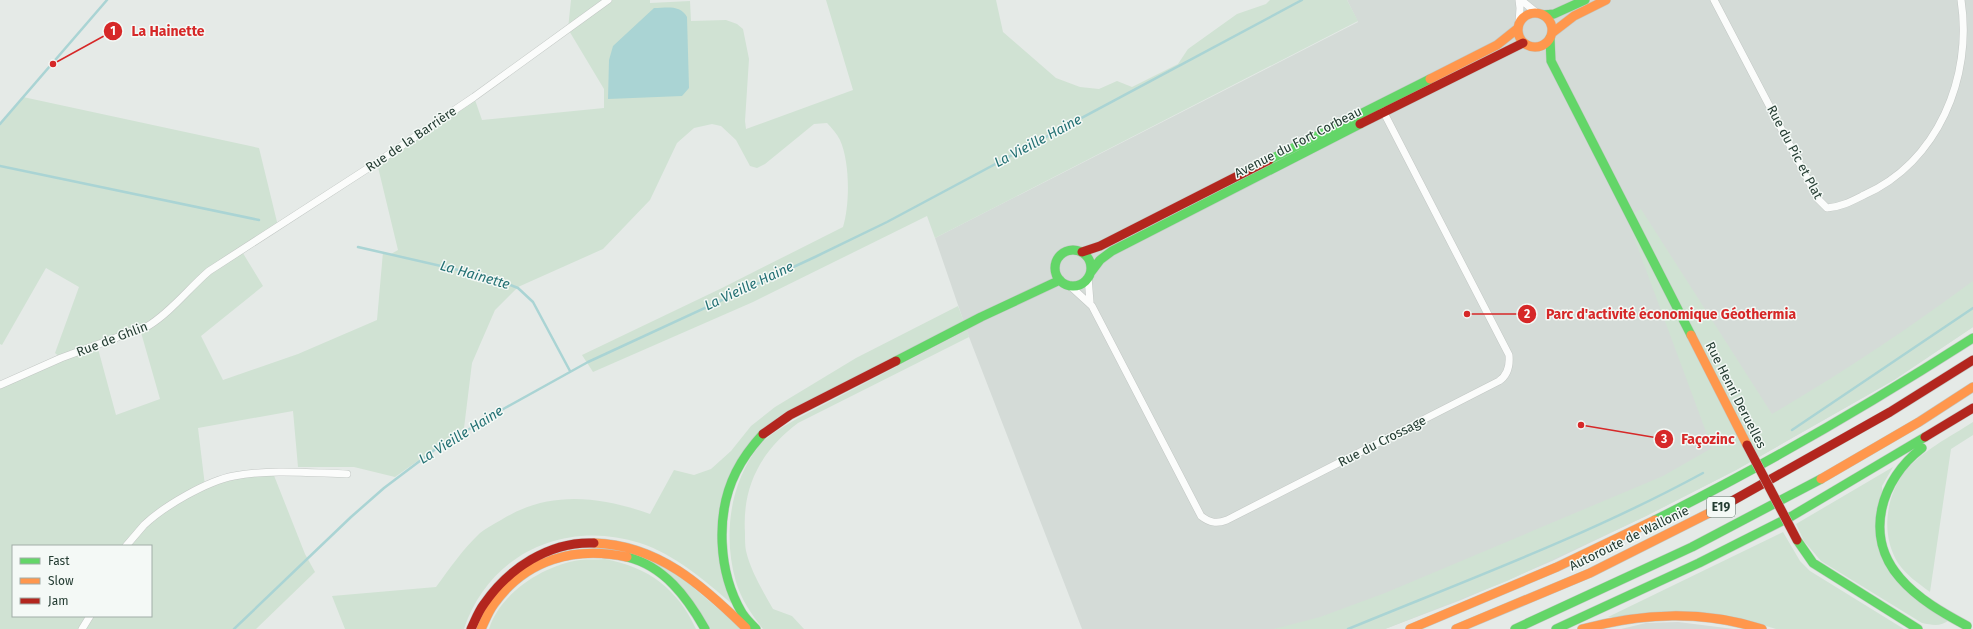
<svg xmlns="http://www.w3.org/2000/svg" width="1973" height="629" viewBox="0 0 1973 629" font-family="'Fira Sans',sans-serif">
  <rect width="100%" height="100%" fill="#e5eae7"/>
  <path fill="#d4dbd7" d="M 1347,0 L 1973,0 L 1973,327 L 1894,380 L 1736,470 L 1646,516 L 1552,561 L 1461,600 L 1385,629 L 1082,629 L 969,337 L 935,238 L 1358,22 Z
    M 1678,622 L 1734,629 L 1621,629 L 1646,623 Z"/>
  <path fill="#d0e2d3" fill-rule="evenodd" d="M 571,0 L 650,0 L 650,3 L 690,1 L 691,21 L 726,20 L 737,24 L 743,29 L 749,59 L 745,121 L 746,129 L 853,90 L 826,0 L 996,0 L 1003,32 L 1056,78 L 1080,87 L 1099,89 L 1117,81 L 1132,87 L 1178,64 L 1188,49 L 1237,14 L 1266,4 L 1270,0 L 1347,0 L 1358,21 L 935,238 L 927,216 L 753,302 L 593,372 L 582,355 L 722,288 L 843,227 C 850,205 850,162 840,140 C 837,134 832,128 827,123 L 814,124 L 765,164 L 757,168 L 750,166 L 736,140 L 721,126 L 712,124 L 694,128 L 677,143 L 650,200 L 603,249 L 518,287 L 495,310 L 472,363 L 464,428 L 395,477 L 354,467 L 298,467 L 293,411 L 198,428 L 205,486 L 234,476 L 273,473 L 305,554 L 315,572 L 256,629 L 0,629 L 0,385 L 61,358 L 55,353 L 79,287 L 46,268 L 2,345 L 0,344 L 0,125 L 23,97 L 259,148 L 278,226 L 241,250 L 263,286 L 201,336 L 223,380 L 298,354 L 377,320 L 383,252 L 391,254 L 398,250 L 377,163 L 474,97 L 482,120 L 604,108 L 604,89 L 568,29 ZM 140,329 L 160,399 L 116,415 L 97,345 ZM 13,546 L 151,546 L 151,616 L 13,616 Z
    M 1641,209 L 1772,414 C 1842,373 1908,329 1973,281 L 1973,327 L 1894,380 L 1736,470 L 1646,516 L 1507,581 L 1385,629 L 1274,629 L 1320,617 L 1385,593 L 1663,476 L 1712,448 L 1626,216 Z
    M 958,306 L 964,322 L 778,417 L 724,495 L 731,603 C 704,580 674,554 640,543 C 566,519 489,553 464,629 L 345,629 L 332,596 L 436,587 C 450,568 463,549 480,533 C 486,528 494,524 501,520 C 549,490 599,496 650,514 L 674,470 L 694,475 L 711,469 L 731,451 L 751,426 L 775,407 L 856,358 Z
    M 967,330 L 969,337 L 798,423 C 761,451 742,486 745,533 C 745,539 745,546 746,551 C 751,572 763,591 773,609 L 792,616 L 804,629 L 763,629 C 752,615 741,599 736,582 C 723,537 729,484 759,446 C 769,434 785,426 798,418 Z
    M 1973,422 L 1973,435 L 1951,449 L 1930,592 C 1918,583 1906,575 1898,563 C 1881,536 1885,498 1904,473 C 1921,451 1950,437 1973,422 Z
    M 1893,467 L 1882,486 L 1884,561 L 1949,620 C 1941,627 1932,625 1922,623 L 1821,561 L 1804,541 L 1796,524 Z
    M 1783,532 L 1800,561 L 1810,571 L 1904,629 L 1776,629 L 1743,619 L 1608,617 Z
    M 644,555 L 675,572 L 742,629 L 709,629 Z
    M 605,559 C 648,567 678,589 696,629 L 489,629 C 500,593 544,565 580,560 C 588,559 596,560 605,559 Z"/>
  <path fill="#aad4d4" d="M 654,8 C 666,8 680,4 687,17 L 689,88 L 682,96 L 608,99 L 609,60 L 613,46 Z"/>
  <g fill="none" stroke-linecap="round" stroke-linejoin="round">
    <path stroke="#aad4d4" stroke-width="2.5" d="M 0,124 L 107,0
      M 0,166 L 259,220
      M 358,247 L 489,277 L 518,288 L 533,302 L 570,371
      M 1792,430 L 1973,308
      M 234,629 L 351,517 L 384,488 L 437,448 L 505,408 L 588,362 L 815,257 L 887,222 L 1302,0
      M 1348,629 C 1467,580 1589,535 1703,473"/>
    <defs>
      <path id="street" d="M 1519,0 L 1520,8 L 1519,23
        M 1521,0 L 1537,13
        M 1714,0 L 1818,199 L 1827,208 C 1841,207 1852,201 1864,195 C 1938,162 1973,77 1961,0
        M 1088,277 L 1090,302
        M 1069,285 L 1092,306 L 1201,516 C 1210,523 1217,524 1227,520 L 1499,381 C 1508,375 1510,366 1509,355 L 1382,109
        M 0,385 L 61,358 L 148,326 C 171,312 188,289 209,271 L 376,163 L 474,97 L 608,0
        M 126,546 C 132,539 138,532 144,525 C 164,506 207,481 234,476 C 271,469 311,473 347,474
        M 82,629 L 90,616"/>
      <path id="fast" d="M 1543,15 L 1554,14 L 1585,0
        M 1550,38 L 1551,61 L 1691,335
        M 1269,160 L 1430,79
        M1055 268a18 18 0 1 1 36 0a18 18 0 1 1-36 0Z
        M 1091,272 L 1100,260 L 1112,251 L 1360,124
        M 896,361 L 981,317 L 1060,280
        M 1922,448 C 1881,479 1863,536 1900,578 C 1918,599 1943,613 1967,626
        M 1655,520 C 1764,466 1870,404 1973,338
        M 1797,540 L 1813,563 L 1918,629
        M 627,557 C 664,566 687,597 705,629
        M 756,629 C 751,624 746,619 742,613 C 718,572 715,514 736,472 C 743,458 752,446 763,434
        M 1515,629 L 1692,547 L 1821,479
        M 1556,629 L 1699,563 L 1792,516 L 1925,437"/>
      <path id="slow" d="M1518 30a17 17 0 1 1 34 0a17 17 0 1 1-34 0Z
        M 1552,33 L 1574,16 L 1606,0
        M 1430,79 L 1497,45 L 1517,29
        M 1691,335 L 1747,445
        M 1821,479 L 1919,422 L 1973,387
        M 594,543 C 658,545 702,585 746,628
        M 481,629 C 485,621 488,612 494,604 C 526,559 575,546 627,557
        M 1410,629 L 1557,567 L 1655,520
        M 1456,629 L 1590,573 L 1725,505
        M 1582,629 C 1643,613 1701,610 1762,629"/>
      <path id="jam" d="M 1360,124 L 1523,43
        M 1082,252 L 1100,246 L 1269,160
        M 763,434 L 790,415 L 896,361
        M 1925,437 L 1973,408
        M 1725,505 L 1890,412 L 1973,360
        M 471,629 C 475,621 478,612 484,604 C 508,569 549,541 594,543"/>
    </defs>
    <use href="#street" stroke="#c2c7c4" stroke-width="8"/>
    <use href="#fast" stroke="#c2c8c4" stroke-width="10"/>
    <use href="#slow" stroke="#c2c8c4" stroke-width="10"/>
    <use href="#jam" stroke="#c2c8c4" stroke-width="10"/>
    <use href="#street" stroke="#fbfcfb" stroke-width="7"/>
    <use href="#fast" stroke="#63d668" stroke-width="9"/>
    <use href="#slow" stroke="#ff974d" stroke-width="9"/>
    <use href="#jam" stroke="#b3261e" stroke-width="9"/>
    <defs>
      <path id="jam-bridge" d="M 1747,445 L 1797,540"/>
    </defs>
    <use href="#jam-bridge" stroke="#c2c8c4" stroke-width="10" stroke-linecap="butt"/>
    <use href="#jam-bridge" stroke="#b3261e" stroke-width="9"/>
  </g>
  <g text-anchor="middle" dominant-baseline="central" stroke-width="3" stroke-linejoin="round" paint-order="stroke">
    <rect fill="#f4f9f6" stroke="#62756d" stroke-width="1" x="1707" y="497" width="28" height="20" rx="3"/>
    <g font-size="12" font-weight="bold" fill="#243c32">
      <text x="1721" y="507">E19</text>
    </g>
    <g font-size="13" fill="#243c32" stroke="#f4f9f6">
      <text transform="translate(411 139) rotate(-34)">Rue de la Barrière</text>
      <text transform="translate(1298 142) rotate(-27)">Avenue du Fort Corbeau</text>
      <text transform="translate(1795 152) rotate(62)">Rue du Pic et Plat</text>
      <text transform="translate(112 339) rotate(-21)">Rue de Ghlin</text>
      <text transform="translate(1736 395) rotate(63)">Rue Henri Deruelles</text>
      <text transform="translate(1382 441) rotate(-27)">Rue du Crossage</text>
      <text transform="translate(1629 538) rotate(-26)">Autoroute de Wallonie</text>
    </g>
    <g font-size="14" font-style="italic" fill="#237073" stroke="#f4f9f6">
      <text transform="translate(1038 141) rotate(-28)">La Vieille Haine</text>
      <text transform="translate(475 275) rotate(16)">La Hainette</text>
      <text transform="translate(749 286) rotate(-25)">La Vieille Haine</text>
      <text transform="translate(461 435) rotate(-32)">La Vieille Haine</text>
    </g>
  </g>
  <path fill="none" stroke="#d62828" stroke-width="1.5" d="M53 64L113 31M1467 314L1527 314M1581 425L1664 439"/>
  <g fill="#d62828" stroke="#f4f9f6" stroke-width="1.5">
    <circle cx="53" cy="64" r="4"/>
    <circle cx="1467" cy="314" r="4"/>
    <circle cx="1581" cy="425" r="4"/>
    <circle cx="113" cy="31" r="10"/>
    <circle cx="1527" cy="314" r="10"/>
    <circle cx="1664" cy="439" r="10"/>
  </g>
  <g font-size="12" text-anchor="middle" font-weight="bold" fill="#fff">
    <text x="113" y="35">1</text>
    <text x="1527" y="318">2</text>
    <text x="1664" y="443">3</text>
  </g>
  <g font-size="14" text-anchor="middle" font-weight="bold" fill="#d62828" stroke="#f4f9f6" stroke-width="3" stroke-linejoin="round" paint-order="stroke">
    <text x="168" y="36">La Hainette</text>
    <text x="1671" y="319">Parc d'activité économique Géothermia</text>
    <text x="1708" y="444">Façozinc</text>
  </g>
  <rect x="12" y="545" width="140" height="72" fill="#f4f9f6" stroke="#a1ada8"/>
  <rect x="20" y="558" width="20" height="6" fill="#63d668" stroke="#a1ada8"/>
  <text x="48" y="565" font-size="12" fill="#243c32">Fast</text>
  <rect x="20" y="578" width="20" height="6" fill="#ff974d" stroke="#a1ada8"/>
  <text x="48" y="585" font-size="12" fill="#243c32">Slow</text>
  <rect x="20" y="598" width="20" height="6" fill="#b3261e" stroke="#a1ada8"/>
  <text x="48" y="605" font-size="12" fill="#243c32">Jam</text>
</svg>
